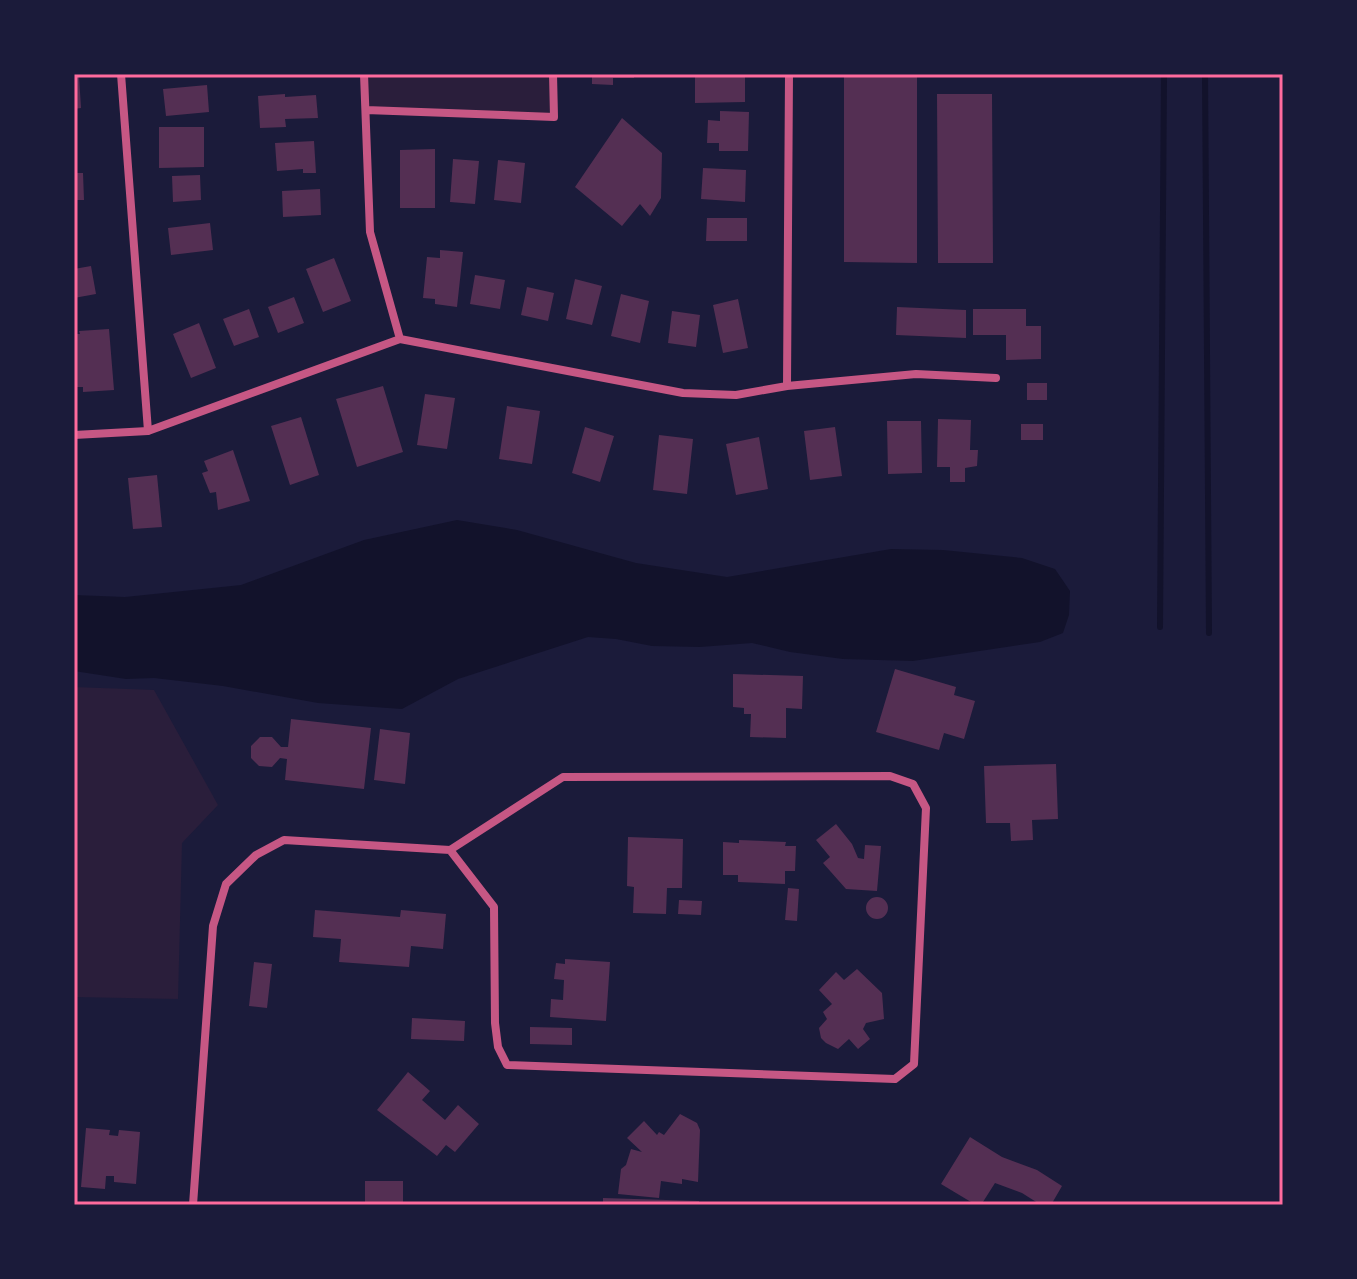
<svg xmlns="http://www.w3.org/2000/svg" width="1357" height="1279" viewBox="0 0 1357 1279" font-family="Mulish,sans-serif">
  <rect width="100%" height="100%" fill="#1b1b3a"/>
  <path fill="#2a1e3b" d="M 364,74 L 553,74 L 554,117 L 366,110 Z
    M 74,687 L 154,690 L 218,805 L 182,843 L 178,999 L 74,997 Z"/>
  <path fill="#12122b" d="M 457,520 L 517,530 L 636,563 L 727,577 L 891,549 L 943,550 L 1022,558 L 1055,569 L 1070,591 L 1069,615 L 1063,633 L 1040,642 L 913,661 L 843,659 L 790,652 L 752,643 L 700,647 L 652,646 L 616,639 L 588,637 L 458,679 L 402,709 L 318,703 L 223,686 L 154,678 L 126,679 L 74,671 L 74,595 L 125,597 L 241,585 L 364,540 Z"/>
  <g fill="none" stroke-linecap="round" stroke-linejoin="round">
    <path stroke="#12122b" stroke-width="6" d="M 1205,74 L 1209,633
      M 1160,627 L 1164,74"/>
  </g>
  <path fill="#542f53" d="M 592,74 L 634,74 L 634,78 L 613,78 L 613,85 L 592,84 Z
    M 695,74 L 745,74 L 745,102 L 695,103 Z
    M 844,74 L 917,74 L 917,263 L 844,262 Z
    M 74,76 L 79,76 L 81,108 L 74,109 Z
    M 207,85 L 209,112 L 166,116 L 163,89 Z
    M 285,94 L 285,97 L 316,95 L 318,118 L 285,119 L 286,127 L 260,128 L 258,96 Z
    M 937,94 L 992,94 L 993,263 L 938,263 Z
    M 720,111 L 749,112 L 748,151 L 719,151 L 719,143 L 707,143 L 708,120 L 720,121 Z
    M 622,118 L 662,153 L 661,198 L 650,216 L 640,204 L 622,226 L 575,187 Z
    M 159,127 L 204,127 L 204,167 L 159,168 Z
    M 314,141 L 316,173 L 303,173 L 303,169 L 277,171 L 275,143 Z
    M 435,149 L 435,208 L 400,208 L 400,150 Z
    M 453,159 L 479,161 L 475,204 L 450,202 Z
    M 498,160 L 525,163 L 521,203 L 494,200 Z
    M 703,168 L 746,170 L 745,202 L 701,199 Z
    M 74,173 L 83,173 L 84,200 L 74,200 Z
    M 200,175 L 201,200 L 173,202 L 172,176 Z
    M 320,189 L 321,215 L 283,217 L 282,191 Z
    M 707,218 L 747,218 L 747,241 L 706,241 Z
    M 210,223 L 213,250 L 171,255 L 168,228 Z
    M 440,250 L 463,252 L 457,307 L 435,304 L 435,299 L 423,298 L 427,257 L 440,258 Z
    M 334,258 L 351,301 L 323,312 L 306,269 Z
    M 91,266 L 96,294 L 74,298 L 74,269 Z
    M 475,275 L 505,280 L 500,309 L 470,304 Z
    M 575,279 L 602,286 L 592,325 L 566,319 Z
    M 527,287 L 554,293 L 548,321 L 521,315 Z
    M 621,294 L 649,301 L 640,343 L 611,336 Z
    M 294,297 L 304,323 L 278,333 L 268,307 Z
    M 738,299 L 748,348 L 723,353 L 713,305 Z
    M 897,307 L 966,310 L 966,338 L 896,335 Z
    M 249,309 L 259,337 L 234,346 L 223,319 Z
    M 973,309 L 1026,309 L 1026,326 L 1041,326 L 1041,359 L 1006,360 L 1006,335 L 973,335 Z
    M 672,311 L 700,315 L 696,347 L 668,343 Z
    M 199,323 L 216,368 L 191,378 L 173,334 Z
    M 109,329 L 114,390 L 83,392 L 83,387 L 74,387 L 74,334 L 80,334 L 79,331 Z
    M 1027,383 L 1047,383 L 1047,400 L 1027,400 Z
    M 383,386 L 403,452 L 357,467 L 336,399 Z
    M 425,394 L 455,398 L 447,449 L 417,445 Z
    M 507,406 L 540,411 L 532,464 L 499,459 Z
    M 301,417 L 319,475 L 290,485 L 271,426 Z
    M 938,419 L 971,420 L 970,450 L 978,450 L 977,466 L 965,468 L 965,482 L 950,482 L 950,467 L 937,467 Z
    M 887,421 L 921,421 L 922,473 L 888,474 Z
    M 1021,424 L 1043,424 L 1043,440 L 1021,440 Z
    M 585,427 L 614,436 L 600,482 L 572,473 Z
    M 835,427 L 842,476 L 810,480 L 804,431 Z
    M 659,435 L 693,439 L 687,494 L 653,490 Z
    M 759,437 L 768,489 L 736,495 L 726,444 Z
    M 233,450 L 250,501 L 218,510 L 216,492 L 210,493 L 202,473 L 208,471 L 204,461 Z
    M 157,475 L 162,527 L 133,529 L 128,478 Z
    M 895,669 L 956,687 L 954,695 L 975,701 L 964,739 L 944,733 L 939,750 L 876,732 Z
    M 733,674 L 803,676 L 802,709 L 786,708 L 786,738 L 750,737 L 751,714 L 744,714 L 744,708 L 733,707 Z
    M 291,719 L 371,728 L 364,789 L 285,780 L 287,759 L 280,758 L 272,767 L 259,766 L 251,758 L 251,746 L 260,737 L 272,737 L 281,747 L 288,747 Z
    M 380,729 L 410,733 L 405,784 L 374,780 Z
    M 1056,764 L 1058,819 L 1032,820 L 1033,840 L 1011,841 L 1010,823 L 986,823 L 984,766 Z
    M 836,824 L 852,844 L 858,858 L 864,859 L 865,845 L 881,846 L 877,891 L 846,889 L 823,863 L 830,857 L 816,840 Z
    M 628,837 L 683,839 L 682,888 L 667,888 L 666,914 L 633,913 L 634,887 L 627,886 Z
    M 739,840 L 786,842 L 785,846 L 796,846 L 795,871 L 785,871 L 785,884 L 738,882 L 738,875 L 723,875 L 723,842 L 739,843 Z
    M 788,888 L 799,889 L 797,921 L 785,920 Z
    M866 908a11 11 0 1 1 22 0a11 11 0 1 1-22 0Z
    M 679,900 L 702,901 L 701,915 L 678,914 Z
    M 315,910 L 400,917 L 401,910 L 446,914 L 443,949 L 411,946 L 409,967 L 339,962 L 341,939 L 313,937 Z
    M 565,959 L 610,962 L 606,1021 L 550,1017 L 551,999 L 563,1000 L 564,980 L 554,979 L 556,963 L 565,964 Z
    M 254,962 L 272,964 L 267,1008 L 249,1006 Z
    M 857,969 L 882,993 L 884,1019 L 866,1023 L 863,1029 L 870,1039 L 858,1049 L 849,1039 L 838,1049 L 826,1043 L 821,1038 L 819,1028 L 827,1019 L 823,1012 L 832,1004 L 819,990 L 836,972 L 844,980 Z
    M 412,1018 L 465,1021 L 464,1041 L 411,1039 Z
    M 530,1027 L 572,1028 L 572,1045 L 530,1044 Z
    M 408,1072 L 430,1091 L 422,1100 L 445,1120 L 458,1105 L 479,1124 L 455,1152 L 446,1145 L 437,1156 L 377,1110 Z
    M 680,1114 L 697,1123 L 700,1130 L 698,1182 L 682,1179 L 682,1184 L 661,1181 L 659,1198 L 618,1194 L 621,1169 L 626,1165 L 631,1149 L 642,1152 L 627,1138 L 644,1121 L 657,1135 L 659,1132 L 664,1135 Z
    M 86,1128 L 110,1130 L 109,1135 L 118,1136 L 119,1130 L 140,1132 L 136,1184 L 114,1182 L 114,1176 L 106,1176 L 105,1189 L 81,1187 Z
    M 970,1137 L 1002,1157 L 1037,1170 L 1062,1186 L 1051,1205 L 1041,1205 L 1022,1193 L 995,1183 L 981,1205 L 976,1205 L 941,1184 Z
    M 365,1181 L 403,1181 L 403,1203 L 365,1202 Z
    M 603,1198 L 699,1201 L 699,1205 L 603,1205 Z"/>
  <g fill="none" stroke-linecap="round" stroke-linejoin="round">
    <path stroke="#c65784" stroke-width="8" d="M 121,74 L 148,431
      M 364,74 L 370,232 L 400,339
      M 366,110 L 554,117 L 553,74
      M 787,386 L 789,74
      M 74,435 L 148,431 L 400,339 L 683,393 L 736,395 L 787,386 L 916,374 L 996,378
      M 193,1205 L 213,926 L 226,884 L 256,855 L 284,840 L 450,850 L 563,777 L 890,776 L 913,784 L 926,808 L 914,1064 L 895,1079 L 507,1065 L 498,1047 L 495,1023 L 494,907 L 450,850"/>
  </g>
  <rect width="1357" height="1279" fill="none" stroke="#1b1b3a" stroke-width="152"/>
  <rect x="76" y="76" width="1205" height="1127" fill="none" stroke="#ff6b9d" stroke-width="3"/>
</svg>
